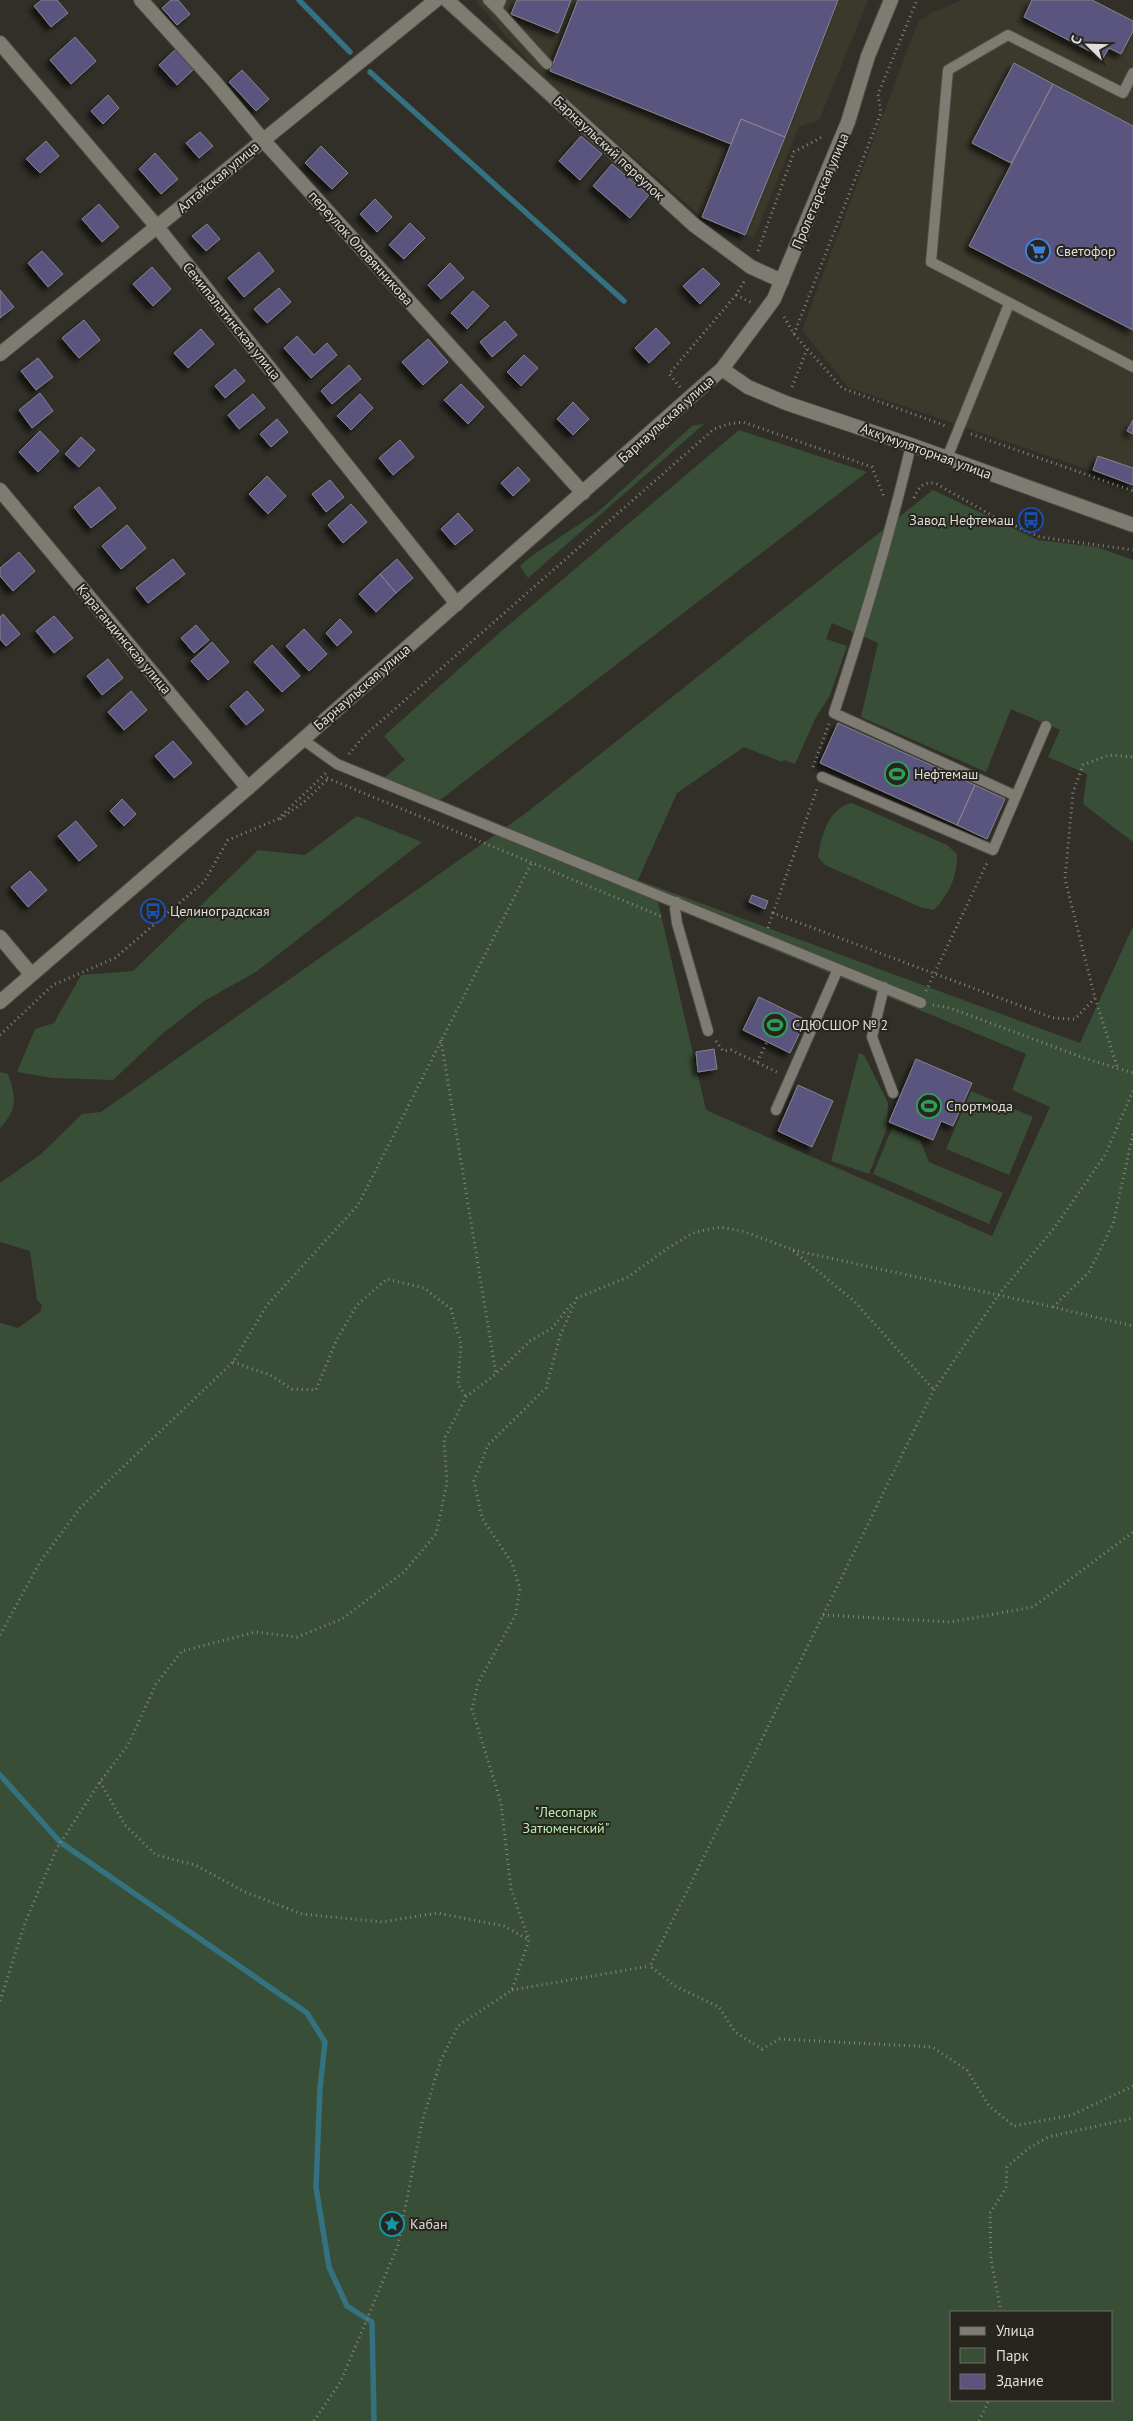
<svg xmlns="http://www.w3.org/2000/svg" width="1133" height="2421" viewBox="0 0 1133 2421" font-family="'PT Sans',sans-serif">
  <defs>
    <filter id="shadow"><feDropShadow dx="-4.5" dy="4.5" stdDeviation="2.5" flood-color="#0009"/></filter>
  </defs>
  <rect width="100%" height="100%" fill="#312f28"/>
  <path fill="#3b382c" d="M 475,0 L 868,0 L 820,118 L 816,122 L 799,126 L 754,238 L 702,217 L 543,78 Z
    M 962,0 L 1092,0 L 1133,21 L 1133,485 L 848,387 L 802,330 L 918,22 L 931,13 Z"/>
  <path fill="#394e36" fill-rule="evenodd" d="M 704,424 L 528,578 L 520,566 L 530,557 L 599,511 L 693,425 Z
    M 739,430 L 867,472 L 440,800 L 384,778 L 405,760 L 384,736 L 497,635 Z
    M 933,490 L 1038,540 L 1097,547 L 1133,560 L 1133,842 L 1083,804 L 1087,774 L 1048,757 L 1060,730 L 1011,709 L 986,772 L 861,717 L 878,643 L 832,623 L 826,639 L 847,646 L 830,695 L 815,719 L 795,764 L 784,760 L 782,762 L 744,747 L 677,793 L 638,880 L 1080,1043 L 1133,926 L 1133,2421 L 0,2421 L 0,1323 L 18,1328 L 40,1312 L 42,1305 L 37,1300 L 30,1251 L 0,1242 L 0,1183 L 41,1154 L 82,1114 L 101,1112 L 526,813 ZM 658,902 L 1026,1054 L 1012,1090 L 1050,1107 L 992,1236 L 706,1110 ZM 952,2312 L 1112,2312 L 1112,2400 L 952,2400 Z
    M 852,803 L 947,845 L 957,854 C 958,875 949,895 934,910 L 920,907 L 825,865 L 818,857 C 821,836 829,807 852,803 Z
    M 357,816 L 422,842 L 256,972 L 204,1001 L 161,1035 L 113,1080 L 52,1078 L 17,1072 L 35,1029 L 54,1023 L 81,975 L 133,971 L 258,850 L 305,855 Z
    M 859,1053 L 864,1055 L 888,1103 L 887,1128 L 869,1174 L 831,1161 Z
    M 0,1072 L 8,1074 C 16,1097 18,1109 0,1128 Z
    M 971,1091 L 1033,1117 L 1009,1175 L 946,1149 Z
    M 892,1128 L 920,1140 L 929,1162 L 1003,1193 L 989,1224 L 873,1174 Z"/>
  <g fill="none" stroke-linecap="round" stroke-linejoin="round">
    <path stroke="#347281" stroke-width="5.5" d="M 299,0 L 350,52
      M 370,72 L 624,301
      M 0,1775 L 60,1842 L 307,2013 L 325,2042 L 320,2088 L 316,2187 L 329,2267 L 347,2306 L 372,2322 L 374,2421"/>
  </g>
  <path fill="#5a547e" stroke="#85848d" filter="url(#shadow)" d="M 42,0 L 57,0 L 68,13 L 51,27 L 34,6 Z
    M 171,0 L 178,0 L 190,14 L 177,25 L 162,8 Z
    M 517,0 L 571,0 L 558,33 L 511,14 Z
    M 578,0 L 838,0 L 785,137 L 741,119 L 731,144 L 550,71 Z
    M 1032,0 L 1092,0 L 1133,21 L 1133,31 L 1121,54 L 1109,48 L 1103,58 L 1024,17 Z
    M 75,37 L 96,61 L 71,84 L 50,60 Z
    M 176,49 L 194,69 L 177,85 L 159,65 Z
    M 1014,63 L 1053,84 L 1011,163 L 972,143 Z
    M 242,70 L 269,99 L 256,111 L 229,82 Z
    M 1053,84 L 1133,126 L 1133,330 L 969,246 Z
    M 108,95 L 119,108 L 103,124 L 91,111 Z
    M 741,119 L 785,137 L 745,235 L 702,217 Z
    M 200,132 L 213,146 L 199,158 L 186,143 Z
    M 581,136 L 602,154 L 580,180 L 559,161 Z
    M 46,141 L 59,156 L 40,173 L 26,159 Z
    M 321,146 L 348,173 L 332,189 L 305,163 Z
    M 155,153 L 178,179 L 161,194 L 139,169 Z
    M 612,164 L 649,195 L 630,218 L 593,186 Z
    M 375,199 L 392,217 L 377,232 L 360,214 Z
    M 99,204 L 119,227 L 102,242 L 82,219 Z
    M 410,223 L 425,238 L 404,259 L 389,245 Z
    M 207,224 L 220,239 L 206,251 L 192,236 Z
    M 42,251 L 63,274 L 48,287 L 28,263 Z
    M 259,252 L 274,271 L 244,297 L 228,278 Z
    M 450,263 L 464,278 L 441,299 L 428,285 Z
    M 152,267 L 171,289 L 153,306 L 133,284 Z
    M 703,268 L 720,284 L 700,304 L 683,286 Z
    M 279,288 L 291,302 L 267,323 L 254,309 Z
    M 0,290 L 14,307 L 0,318 Z
    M 473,291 L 489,306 L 467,329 L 451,313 Z
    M 84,320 L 100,340 L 79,358 L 62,338 Z
    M 505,321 L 517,335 L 492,357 L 480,342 Z
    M 656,328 L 670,343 L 649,363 L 635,348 Z
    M 201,329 L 214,344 L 188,368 L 174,353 Z
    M 297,336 L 314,355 L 327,343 L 337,355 L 311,378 L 284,348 Z
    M 428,339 L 448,362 L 423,385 L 402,362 Z
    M 524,355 L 538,368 L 521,386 L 507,372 Z
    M 38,358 L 53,377 L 36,390 L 21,371 Z
    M 349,365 L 361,379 L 332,404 L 321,391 Z
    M 235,369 L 245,381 L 225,398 L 215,386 Z
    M 461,384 L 484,407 L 468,424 L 444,400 Z
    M 40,393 L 53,411 L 32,428 L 19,410 Z
    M 253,394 L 265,408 L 239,429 L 228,415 Z
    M 360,394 L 373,408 L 351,430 L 337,416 Z
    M 573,402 L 589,419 L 573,435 L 557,419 Z
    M 277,419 L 288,432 L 271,447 L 260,434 Z
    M 1133,420 L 1133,434 L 1127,431 Z
    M 40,431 L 59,451 L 38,472 L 19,452 Z
    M 81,437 L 95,450 L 79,467 L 65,454 Z
    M 400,440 L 414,457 L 393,475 L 379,458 Z
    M 1098,456 L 1133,468 L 1133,485 L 1093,470 Z
    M 518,467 L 530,480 L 513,496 L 501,483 Z
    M 267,476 L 286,496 L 268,514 L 249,494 Z
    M 330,480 L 344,497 L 326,512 L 312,494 Z
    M 99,487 L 116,508 L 91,528 L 74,507 Z
    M 351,504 L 367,522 L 343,543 L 328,525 Z
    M 458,513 L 473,530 L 455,545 L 441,529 Z
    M 127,525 L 146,548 L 121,569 L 102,546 Z
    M 19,552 L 35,571 L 13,591 L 0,576 L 0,568 Z
    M 173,559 L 185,574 L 148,603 L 136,588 Z
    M 397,559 L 413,578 L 396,593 L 380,574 Z
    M 380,574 L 396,593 L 376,612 L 359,594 Z
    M 3,614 L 20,634 L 6,646 L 0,639 L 0,617 Z
    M 54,616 L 73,638 L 54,653 L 36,631 Z
    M 340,619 L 352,632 L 337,646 L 326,633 Z
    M 196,625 L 209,640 L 194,653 L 181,638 Z
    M 304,629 L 327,654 L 309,671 L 286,646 Z
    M 212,642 L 229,662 L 208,680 L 191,661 Z
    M 272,645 L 300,676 L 282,692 L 254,662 Z
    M 108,659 L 123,678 L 102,695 L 87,676 Z
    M 131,691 L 147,710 L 124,730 L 108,712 Z
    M 247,691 L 264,710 L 246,725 L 230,706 Z
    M 838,723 L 975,785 L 957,825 L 820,763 Z
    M 173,741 L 192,763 L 174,778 L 155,756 Z
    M 975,785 L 1005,799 L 987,839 L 957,825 Z
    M 122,799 L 136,814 L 124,826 L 110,811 Z
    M 76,821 L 97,846 L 79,861 L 58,836 Z
    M 30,871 L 47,890 L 28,907 L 11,887 Z
    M 752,895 L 768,901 L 765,909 L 749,902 Z
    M 759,997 L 806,1020 L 790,1053 L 743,1030 Z
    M 714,1049 L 717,1069 L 698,1072 L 696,1052 Z
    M 916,1059 L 972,1083 L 953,1126 L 941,1121 L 933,1140 L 889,1122 Z
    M 798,1085 L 833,1101 L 812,1147 L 778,1131 Z"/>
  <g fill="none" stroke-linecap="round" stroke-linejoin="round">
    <defs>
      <path id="service" d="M 488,0 L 497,9
        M 501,0 L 497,9 L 547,64
        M 1133,73 L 1123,93 L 1008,35 L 948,70 L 931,262 L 1133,367
        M 911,445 C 890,536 863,624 834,713 L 1016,796
        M 947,458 L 1009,304
        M 302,739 L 337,764 L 921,1003
        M 822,777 L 993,850 L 1046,726
        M 677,902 L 675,909 L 677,923 L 708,1031
        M 884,987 L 872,1037 L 893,1093
        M 776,1110 L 838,969"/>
      <path id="minor" d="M 141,0 L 214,81 L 263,140 L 583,493
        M 447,0 L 694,225 L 751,267 L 782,281
        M 0,43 L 158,228 L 457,604
        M 0,354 L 436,0
        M 0,490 L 248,788
        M 0,937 L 31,974"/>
      <path id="tertiary" d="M 722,369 L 748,387 L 786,403 L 911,445 L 1133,525
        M 0,1002 L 248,788 L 722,369 L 774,299 L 848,122 L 868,56 L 891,0"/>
    </defs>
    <use href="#service" stroke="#4c4b45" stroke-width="12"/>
    <use href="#minor" stroke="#4c4b45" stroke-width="16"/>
    <use href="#tertiary" stroke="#4c4b45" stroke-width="16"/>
    <path stroke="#878580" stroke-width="3" stroke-dasharray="1 4" stroke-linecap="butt" d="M 758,251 L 794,152 L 824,136
      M 736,295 L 752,303
      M 784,317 L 794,334 L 842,388 L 946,426
      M 794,334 L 881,113 L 878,94 L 917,0
      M 680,387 L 669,374 L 736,295 L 745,280
      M 792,387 L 807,349
      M 971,434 L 1133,491
      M 914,498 C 919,487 922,482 935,483 L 993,516 L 1040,537 L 1133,550
      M 349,754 L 363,737 L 714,429 L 728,424 L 743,422 L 872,467 L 884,497
      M 813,767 L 829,724
      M 327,778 L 663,917
      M 280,819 L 304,802 L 329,778
      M 773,913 L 817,789
      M 768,928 L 773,913 L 1053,1018 L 1075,1019 L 1095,998
      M 926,991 L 988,861
      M 933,1005 L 950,1008 L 1084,1058 L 1133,1073
      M 0,1035 L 53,985 L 115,958 L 204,882 L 228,840 L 278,819 L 326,773
      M 441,1040 L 496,1374
      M 716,1041 L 723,1051 L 731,1050 L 779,1073
      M 757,1062 L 767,1042
      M 1117,1066 L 1095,998 L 1065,879 L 1073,792 L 1083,765 L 1109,755 L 1133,757
      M 1133,1091 L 1105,1155 L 1055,1227 L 1000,1293 L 934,1390 L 650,1966 L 675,1986 L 719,2007 L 735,2032 L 762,2049 L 780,2039 L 932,2047 L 967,2070 L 989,2106 L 1014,2126 L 1072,2115 L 1133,2086
      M 1133,1134 L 1113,1224 L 1089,1272 L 1053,1307 L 1133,1326
      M 793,1250 L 1053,1307
      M 233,1362 L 270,1375 L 292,1389 L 316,1390 L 336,1341 L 357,1305 L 387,1279 L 424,1288 L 451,1309 L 461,1344 L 458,1384 L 466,1397
      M 823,1615 L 951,1622 L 1033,1607 L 1133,1532
      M 0,1635 L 40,1562 L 80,1508 L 233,1362 L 267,1305 L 358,1205 L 532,862
      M 100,1782 L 125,1825 L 156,1855 L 195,1865 L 245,1892 L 302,1914 L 382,1922 L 437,1913 L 504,1926 L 529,1940
      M 512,1990 L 650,1966
      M 0,2001 L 25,1923 L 57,1848 L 100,1782 L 128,1745 L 156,1684 L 182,1651 L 256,1632 L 297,1637 L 342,1619 L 404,1572 L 436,1534 L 447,1483 L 444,1439 L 466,1397 L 496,1374 L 530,1341 L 552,1328 L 573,1302
      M 1001,2312 L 991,2259 L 990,2213 L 1006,2188 L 1007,2167 L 1029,2148 L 1048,2137 L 1133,2118
      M 314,2421 L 341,2381 L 398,2245 L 422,2122 L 441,2060 L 458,2026 L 512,1990 L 529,1940 L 511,1889 L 501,1803 L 472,1709 L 478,1683 L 515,1616 L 520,1589 L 512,1563 L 482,1518 L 474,1481 L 488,1445 L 546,1388 L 560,1336 L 577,1298 L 628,1277 L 668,1248 L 695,1232 L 721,1227 L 742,1231 L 791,1249 L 854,1301 L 934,1390
      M 979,2421 L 989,2400"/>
    <use href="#service" stroke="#7d7b72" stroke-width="10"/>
    <use href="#minor" stroke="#7d7b72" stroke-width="14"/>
    <use href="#tertiary" stroke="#7d7b72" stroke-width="14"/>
  </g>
  <defs>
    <symbol id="supermarket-ring" viewBox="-11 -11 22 22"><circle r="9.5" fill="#27251e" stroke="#3f7fe0" stroke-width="1.5"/><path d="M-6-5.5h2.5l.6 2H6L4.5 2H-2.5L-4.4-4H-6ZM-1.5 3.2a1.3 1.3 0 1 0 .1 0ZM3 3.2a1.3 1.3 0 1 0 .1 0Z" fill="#3f7fe0"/></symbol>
    <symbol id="bus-ring" viewBox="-11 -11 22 22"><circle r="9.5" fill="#27251e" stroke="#1a4fb4" stroke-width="1.5"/><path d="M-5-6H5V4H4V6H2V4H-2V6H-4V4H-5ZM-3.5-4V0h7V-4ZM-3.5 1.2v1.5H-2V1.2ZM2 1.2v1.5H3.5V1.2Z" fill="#1a4fb4"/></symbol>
    <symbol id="stadium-ring" viewBox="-11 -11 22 22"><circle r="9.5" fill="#27251e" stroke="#2e9e5b" stroke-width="1.5"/><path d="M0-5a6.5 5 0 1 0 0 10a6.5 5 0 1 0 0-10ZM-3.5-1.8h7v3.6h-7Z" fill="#2e9e5b"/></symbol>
    <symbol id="sight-ring" viewBox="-11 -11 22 22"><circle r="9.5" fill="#27251e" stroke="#0f9aa8" stroke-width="1.5"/><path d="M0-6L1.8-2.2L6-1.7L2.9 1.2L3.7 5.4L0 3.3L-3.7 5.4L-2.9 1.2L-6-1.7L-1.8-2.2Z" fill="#0f9aa8"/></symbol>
  </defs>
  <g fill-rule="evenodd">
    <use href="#supermarket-ring" x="1024" y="237" width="28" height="28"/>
    <use href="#bus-ring" x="1017" y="506" width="28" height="28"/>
    <use href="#stadium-ring" x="883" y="760" width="28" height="28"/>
    <use href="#bus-ring" x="139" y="897" width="28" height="28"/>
    <use href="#stadium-ring" x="761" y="1011" width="28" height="28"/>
    <use href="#stadium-ring" x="915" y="1092" width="28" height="28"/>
    <use href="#sight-ring" x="378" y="2210" width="28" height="28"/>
  </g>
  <g text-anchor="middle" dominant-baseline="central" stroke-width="4" stroke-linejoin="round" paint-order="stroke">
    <g font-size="14" fill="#dfdeda" stroke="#27251e">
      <text transform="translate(609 148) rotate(43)">Барнаульский переулок</text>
      <text transform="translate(218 177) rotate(-40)">Алтайская улица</text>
      <text transform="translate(820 191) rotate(-67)">Пролетарская улица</text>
      <text transform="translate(361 248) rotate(48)">переулок Оловянникова</text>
      <text transform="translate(232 321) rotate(51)">Семипалатинская улица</text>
      <text transform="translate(666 419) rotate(-42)">Барнаульская улица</text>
      <text transform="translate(926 451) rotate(20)">Аккумуляторная улица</text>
      <text transform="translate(124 639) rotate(50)">Карагандинская улица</text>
      <text transform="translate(362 687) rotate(-41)">Барнаульская улица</text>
    </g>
    <g font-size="14" fill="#dfdeda" stroke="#27251e" text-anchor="start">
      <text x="1056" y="251">Светофор</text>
      <text x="1014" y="520" text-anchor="end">Завод Нефтемаш</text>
      <text x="914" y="774">Нефтемаш</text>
      <text x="170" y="911">Целиноградская</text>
      <text x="792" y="1025">СДЮСШОР № 2</text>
      <text x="946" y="1106">Спортмода</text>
      <text x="410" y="2224">Кабан</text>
    </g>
    <g font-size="14" fill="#b9eeb1" stroke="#27251e">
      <text x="566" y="1812">"Лесопарк<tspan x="566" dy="16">Затюменский"</tspan></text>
    </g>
  </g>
  <rect x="950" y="2311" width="162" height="90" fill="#27251e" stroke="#716f69"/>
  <rect x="960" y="2327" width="25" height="8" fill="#7d7b72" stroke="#716f69"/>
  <text x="996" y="2336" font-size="15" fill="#dfdeda">Улица</text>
  <rect x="960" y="2348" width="25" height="15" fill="#394e36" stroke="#716f69"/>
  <text x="996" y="2361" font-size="15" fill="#dfdeda">Парк</text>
  <rect x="960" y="2374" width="25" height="15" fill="#5a547e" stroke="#716f69"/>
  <text x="996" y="2386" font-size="15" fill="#dfdeda">Здание</text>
  <g transform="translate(1088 45) rotate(293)" stroke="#27251e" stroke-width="4" paint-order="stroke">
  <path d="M0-4L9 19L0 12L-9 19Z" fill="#dfdeda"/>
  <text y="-8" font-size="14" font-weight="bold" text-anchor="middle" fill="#dfdeda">С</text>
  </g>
</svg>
